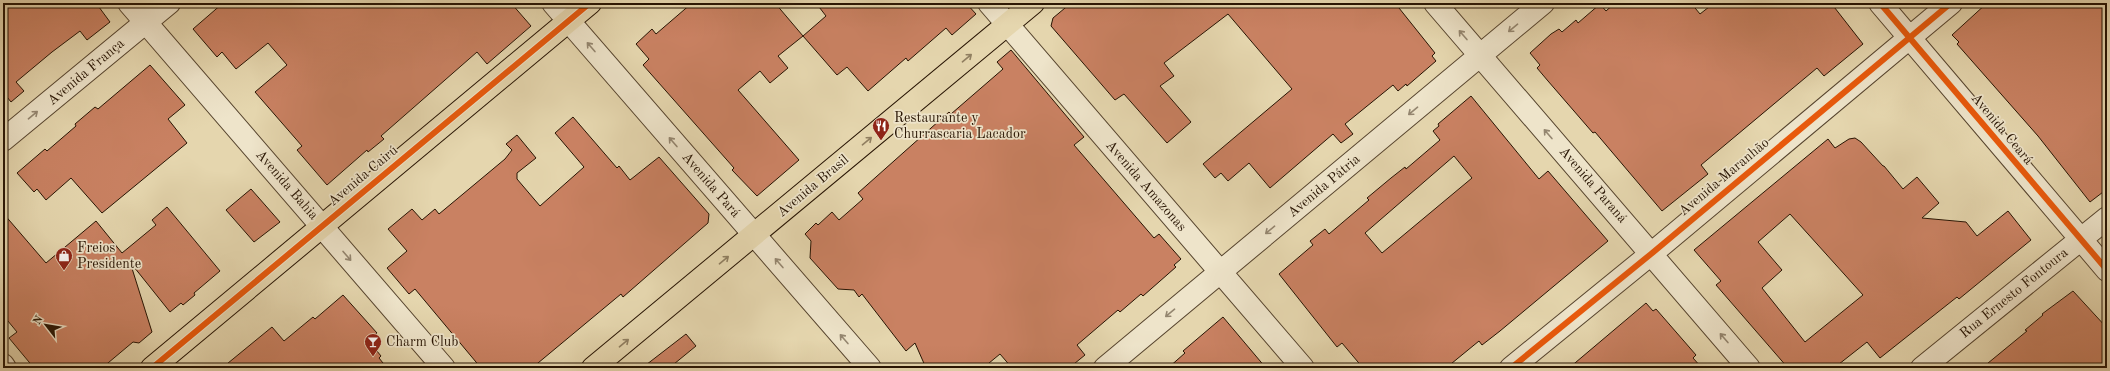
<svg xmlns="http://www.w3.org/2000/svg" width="2110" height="371" viewBox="0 0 2110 371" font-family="'Old Standard TT',serif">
  <rect width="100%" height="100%" fill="#e5d6ae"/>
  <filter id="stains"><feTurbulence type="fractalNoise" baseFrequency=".005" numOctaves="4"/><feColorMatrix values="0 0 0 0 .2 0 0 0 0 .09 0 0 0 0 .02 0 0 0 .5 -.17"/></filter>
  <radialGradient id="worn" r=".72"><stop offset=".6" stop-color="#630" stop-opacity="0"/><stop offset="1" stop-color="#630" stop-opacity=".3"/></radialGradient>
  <path fill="#c98162" stroke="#271403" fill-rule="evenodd" d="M 3,3 L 96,3 L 110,22 L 87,40 L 80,31 L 52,52 L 16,82 L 24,91 L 11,102 L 3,92 Z
    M 223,3 L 511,3 L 531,26 L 487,64 L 477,52 L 381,136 L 384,139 L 368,152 L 367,150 L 327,185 L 297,150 L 302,146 L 255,92 L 287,65 L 268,43 L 236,69 L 222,52 L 217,57 L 193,29 Z
    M 692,3 L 775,3 L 803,36 L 778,56 L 788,68 L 770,83 L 760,71 L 738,90 L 799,160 L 757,196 L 732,170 L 734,168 L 643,65 L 649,59 L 636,44 L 652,29 L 656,34 Z
    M 816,3 L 966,3 L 976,14 L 952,35 L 946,28 L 908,61 L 906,58 L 868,91 L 847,67 L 837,75 L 803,36 L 826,16 Z
    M 1071,3 L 1395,3 L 1435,53 L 1432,56 L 1436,61 L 1407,86 L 1406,84 L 1398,91 L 1393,85 L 1345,124 L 1353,134 L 1341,143 L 1333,134 L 1270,188 L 1249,163 L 1228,181 L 1221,173 L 1215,178 L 1203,164 L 1292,89 L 1228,14 L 1164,63 L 1174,76 L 1160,86 L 1191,122 L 1167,143 L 1124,94 L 1115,100 L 1051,26 L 1053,18 Z
    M 1615,3 L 1691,3 L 1700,14 L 1714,3 L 1831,3 L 1863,44 L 1824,76 L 1817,68 L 1701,165 L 1708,174 L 1662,211 L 1595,132 L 1593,133 L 1548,81 L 1537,68 L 1540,65 L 1530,53 L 1551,34 L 1559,29 L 1562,32 L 1576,20 L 1578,23 L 1600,4 L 1606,11 Z
    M 1987,3 L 2107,3 L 2107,189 L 2090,202 L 2038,136 L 1957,44 L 1959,42 L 1952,35 Z
    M 1011,50 L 1084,137 L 1074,145 L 1154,238 L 1159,234 L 1181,259 L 1174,265 L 1176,267 L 1143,296 L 1141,294 L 1120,312 L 1118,310 L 1077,345 L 1085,355 L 1069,368 L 1012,368 L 1000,354 L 983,368 L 926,368 L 915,343 L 906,351 L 862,294 L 859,297 L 854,290 L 838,289 L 810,258 L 811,241 L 805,234 L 816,223 L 818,225 L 832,212 L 839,220 L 863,199 L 858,193 L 949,112 L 951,114 L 1003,69 L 997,62 Z
    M 150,65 L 185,105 L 168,119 L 187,143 L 102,213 L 71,178 L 46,200 L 37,189 L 34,192 L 17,173 L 45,149 L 47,151 L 76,126 L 75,124 L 95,107 L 98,109 Z
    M 1471,96 L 1539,179 L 1548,171 L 1608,241 L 1500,331 L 1482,345 L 1479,341 L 1446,368 L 1363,368 L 1342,343 L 1337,347 L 1279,274 L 1313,245 L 1310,241 L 1325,229 L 1329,234 L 1369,200 L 1367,198 L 1391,178 L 1405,167 L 1406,169 L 1440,140 L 1433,131 L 1439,126 L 1438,124 ZM 1454,156 L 1472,178 L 1382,253 L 1365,233 Z
    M 573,117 L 617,168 L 619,166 L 630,180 L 659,157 L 709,214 L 708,223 L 623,297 L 621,294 L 532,368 L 481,368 L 415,289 L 409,294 L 387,268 L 407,251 L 388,229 L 412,209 L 422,220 L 435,209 L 439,214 L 505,159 L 512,150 L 506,144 L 517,135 L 536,158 L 517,173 L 517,179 L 540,206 L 584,167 L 555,133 Z
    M 1855,138 L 1861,142 L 1883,166 L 1884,166 L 1903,189 L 1917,177 L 1939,203 L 1922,218 L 1966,222 L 1977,236 L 2008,211 L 2031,240 L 1959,299 L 1957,297 L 1880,358 L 1867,342 L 1834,368 L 1788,368 L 1716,285 L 1721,281 L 1694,250 L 1828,139 L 1835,148 L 1849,139 ZM 1790,214 L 1863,295 L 1805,342 L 1762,288 L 1782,270 L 1758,242 Z
    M 251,189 L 280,222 L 254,242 L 226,210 Z
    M 167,207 L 220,271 L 194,293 L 195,295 L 183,305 L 181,303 L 170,312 L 130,262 L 152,332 L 139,343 L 133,342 L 102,368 L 34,368 L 9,338 L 17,332 L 3,315 L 3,213 L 46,263 L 96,221 L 122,253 L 156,225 L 152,220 Z
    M 2073,291 L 2107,328 L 2107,368 L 1982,368 L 2027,331 L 2025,330 L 2043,315 L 2042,314 Z
    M 343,295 L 377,333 L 368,340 L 381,356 L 379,358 L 387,368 L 222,368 L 272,327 L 284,341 L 313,317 L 315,319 Z
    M 1646,303 L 1653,311 L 1656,309 L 1683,340 L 1696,355 L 1693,358 L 1702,368 L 1569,368 Z
    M 1223,317 L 1266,368 L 1168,368 L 1185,353 L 1183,351 Z
    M 686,334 L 696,346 L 674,364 L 677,368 L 642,368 Z"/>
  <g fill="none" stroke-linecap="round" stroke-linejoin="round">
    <defs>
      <path id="minor" d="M 129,3 L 444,368
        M 553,3 L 870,368
        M 989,3 L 1303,368
        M 1435,3 L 1749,368
        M 1880,3 L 2107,270
        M 3,140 L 169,3
        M 3,365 L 5,368
        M 1105,368 L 1543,3
        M 1511,368 L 1651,254 L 1951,3
        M 1922,368 L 2107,218"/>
      <path id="major" d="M 152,368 L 590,3
        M 593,368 L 1033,3"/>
    </defs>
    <use href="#minor" stroke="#56442e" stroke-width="24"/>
    <use href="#major" stroke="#271403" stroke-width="24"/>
    <use href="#minor" stroke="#eee4ca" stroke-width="22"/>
    <use href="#major" stroke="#e5d6ae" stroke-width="22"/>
    <defs>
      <path id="cycleway" d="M 1880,3 L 2107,270
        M 152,368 L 590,3
        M 1511,368 L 1651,254 L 1951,3"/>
    </defs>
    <use href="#cycleway" stroke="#eee4ca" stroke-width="8"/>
    <use href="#cycleway" stroke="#e8590c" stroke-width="6"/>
  </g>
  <defs><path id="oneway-shaft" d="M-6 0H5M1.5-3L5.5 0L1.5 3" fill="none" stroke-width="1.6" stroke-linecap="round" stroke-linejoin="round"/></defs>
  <g stroke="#948670">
    <use href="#oneway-shaft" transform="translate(1513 28) rotate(140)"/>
    <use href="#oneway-shaft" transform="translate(1463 35) rotate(-131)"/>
    <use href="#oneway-shaft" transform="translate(591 47) rotate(-131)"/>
    <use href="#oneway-shaft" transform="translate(1413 111) rotate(140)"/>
    <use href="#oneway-shaft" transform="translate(33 115) rotate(-40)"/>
    <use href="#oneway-shaft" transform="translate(1548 134) rotate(-131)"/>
    <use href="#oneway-shaft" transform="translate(673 142) rotate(-131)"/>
    <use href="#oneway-shaft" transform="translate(1270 230) rotate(140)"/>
    <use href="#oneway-shaft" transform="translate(347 256) rotate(49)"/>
    <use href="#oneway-shaft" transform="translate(779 263) rotate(-131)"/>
    <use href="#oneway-shaft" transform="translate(1170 313) rotate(140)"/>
    <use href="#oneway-shaft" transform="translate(1724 338) rotate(-131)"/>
    <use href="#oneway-shaft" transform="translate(844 339) rotate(-131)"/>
  </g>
  <g stroke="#907f61">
    <use href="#oneway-shaft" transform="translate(967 58) rotate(-40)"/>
    <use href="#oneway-shaft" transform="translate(867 141) rotate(-40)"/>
    <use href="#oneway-shaft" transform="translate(724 260) rotate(-40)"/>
    <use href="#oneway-shaft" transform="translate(624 343) rotate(-40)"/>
  </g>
  <defs>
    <symbol id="restaurant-pin" viewBox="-11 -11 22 30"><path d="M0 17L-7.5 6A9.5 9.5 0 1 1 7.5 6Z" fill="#8f2418" stroke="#eee4ca"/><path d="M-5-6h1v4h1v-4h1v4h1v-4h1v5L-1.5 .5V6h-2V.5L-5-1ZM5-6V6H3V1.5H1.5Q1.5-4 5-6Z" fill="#fff"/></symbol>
    <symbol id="shop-pin" viewBox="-11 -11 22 30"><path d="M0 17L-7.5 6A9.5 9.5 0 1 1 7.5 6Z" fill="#8f2418" stroke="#eee4ca"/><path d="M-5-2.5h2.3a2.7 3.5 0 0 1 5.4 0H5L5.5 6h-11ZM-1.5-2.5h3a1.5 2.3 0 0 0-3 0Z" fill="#fff"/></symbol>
    <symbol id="bar-pin" viewBox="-11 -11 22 30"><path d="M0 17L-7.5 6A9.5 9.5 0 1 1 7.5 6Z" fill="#8f2418" stroke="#eee4ca"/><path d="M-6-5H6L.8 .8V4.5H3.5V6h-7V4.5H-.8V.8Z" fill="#fff"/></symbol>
  </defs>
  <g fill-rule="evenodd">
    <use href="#restaurant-pin" x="871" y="116" width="20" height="27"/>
    <use href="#shop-pin" x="54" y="246" width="20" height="27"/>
    <use href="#bar-pin" x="363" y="332" width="20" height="27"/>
  </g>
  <g text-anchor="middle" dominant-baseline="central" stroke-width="3.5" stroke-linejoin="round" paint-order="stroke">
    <g font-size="14" fill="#271403" stroke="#eee4ca">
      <text transform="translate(86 72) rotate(-40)">Avenida França</text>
      <text transform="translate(2002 129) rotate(50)">Avenida Ceará</text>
      <text transform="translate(363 176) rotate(-40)">Avenida Cairú</text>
      <text transform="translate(1724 177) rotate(-40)">Avenida Maranhão</text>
      <text transform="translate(287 185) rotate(49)">Avenida Bahia</text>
      <text transform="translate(711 185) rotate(49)">Avenida Pará</text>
      <text transform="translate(1593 185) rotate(49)">Avenida Paraná</text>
      <text transform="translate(813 186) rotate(-40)">Avenida Brasil</text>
      <text transform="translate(1146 186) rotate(49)">Avenida Amazonas</text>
      <text transform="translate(1324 186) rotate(-40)">Avenida Pátria</text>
      <text transform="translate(2014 293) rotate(-39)">Rua Ernesto Fontoura</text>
    </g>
    <g font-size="14" fill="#271403" stroke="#eee4ca" text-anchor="start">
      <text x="894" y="118">Restaurante y<tspan x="894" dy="16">Churrascaria Lacador</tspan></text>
      <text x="77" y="248">Freios<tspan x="77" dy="16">Presidente</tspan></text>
      <text x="386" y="342">Charm Club</text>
    </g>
  </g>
  <rect width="2110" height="371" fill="none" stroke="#e5d6ae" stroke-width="16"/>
  <rect x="4" y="4" width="2102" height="363" fill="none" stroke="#271403" stroke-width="2"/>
  <rect x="8" y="8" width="2094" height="355" fill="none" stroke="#271403"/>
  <g transform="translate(46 325) rotate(301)" stroke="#eee4ca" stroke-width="3" paint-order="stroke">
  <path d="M0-3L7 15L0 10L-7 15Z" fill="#271403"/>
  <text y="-6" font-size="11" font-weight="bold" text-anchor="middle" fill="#271403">N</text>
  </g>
  <rect width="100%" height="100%" filter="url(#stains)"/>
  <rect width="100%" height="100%" fill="url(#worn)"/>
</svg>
